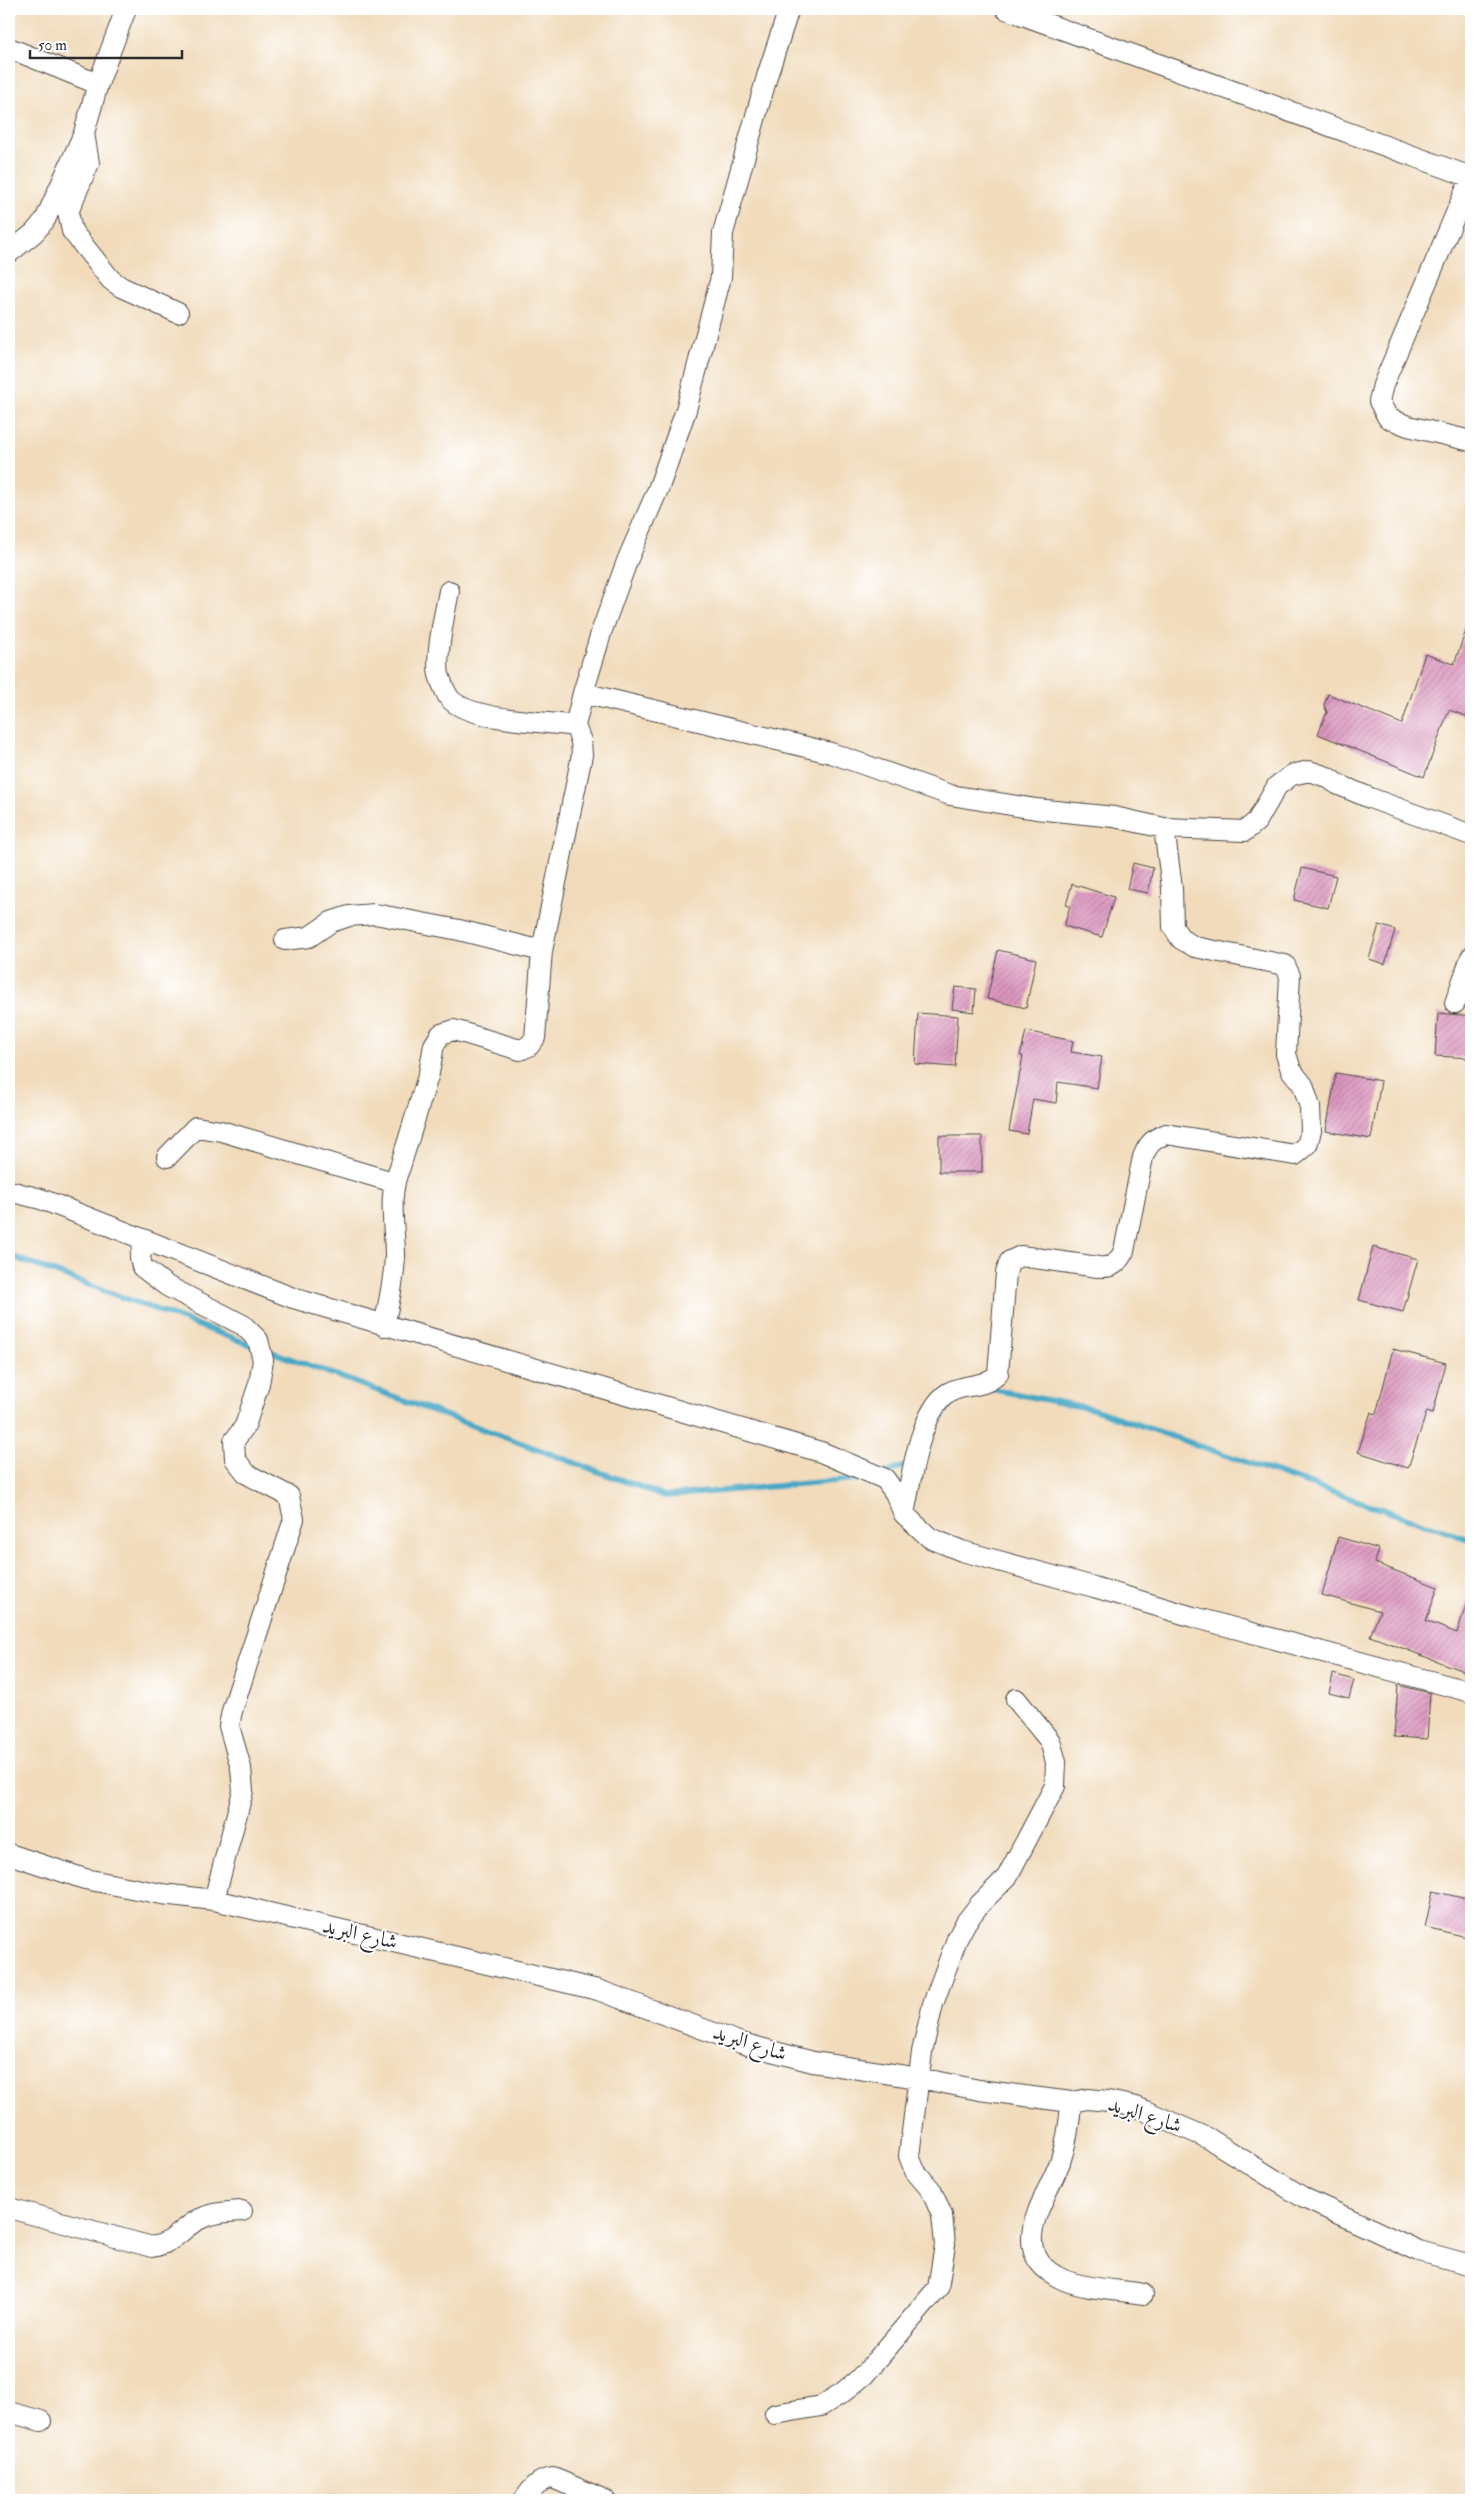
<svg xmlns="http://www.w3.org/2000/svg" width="1480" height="2509" viewBox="0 0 1480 2509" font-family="'IM FELL Double Pica',Amiri,serif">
  <defs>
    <pattern id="building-hatch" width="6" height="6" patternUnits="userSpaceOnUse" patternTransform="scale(1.25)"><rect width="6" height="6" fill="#dd97c0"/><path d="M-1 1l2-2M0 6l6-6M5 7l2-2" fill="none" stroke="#b37b9c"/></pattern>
  </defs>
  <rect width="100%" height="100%" fill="#fff"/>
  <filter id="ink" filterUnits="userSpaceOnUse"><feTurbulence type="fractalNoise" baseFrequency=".02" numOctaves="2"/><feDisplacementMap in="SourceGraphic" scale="10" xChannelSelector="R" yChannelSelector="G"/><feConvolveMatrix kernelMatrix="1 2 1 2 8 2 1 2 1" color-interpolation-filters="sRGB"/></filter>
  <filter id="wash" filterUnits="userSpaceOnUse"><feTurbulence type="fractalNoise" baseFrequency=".0096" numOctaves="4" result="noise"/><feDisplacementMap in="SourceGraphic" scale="20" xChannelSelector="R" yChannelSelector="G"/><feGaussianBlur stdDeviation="1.12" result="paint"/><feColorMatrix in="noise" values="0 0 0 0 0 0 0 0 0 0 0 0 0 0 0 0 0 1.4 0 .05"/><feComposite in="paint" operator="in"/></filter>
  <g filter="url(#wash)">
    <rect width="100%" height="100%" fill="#f1dbbb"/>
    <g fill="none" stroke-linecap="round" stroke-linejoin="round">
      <path stroke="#46a7c5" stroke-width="6" d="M 9,1258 L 16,1258 L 254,1346
        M 264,1349 L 665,1496 L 867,1478
        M 986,1388 L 1093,1409 L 1471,1540
        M 933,1429 L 953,1400
        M 884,1474 L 910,1464"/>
    </g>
    <g id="blocks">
      <path fill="url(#building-hatch)" d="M 1469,622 L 1471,623 L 1471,718 L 1449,710 L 1424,777 L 1318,734 L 1327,712 L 1324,705 L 1328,694 L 1402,724 L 1425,654 L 1454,664 Z
        M 1133,863 L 1153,868 L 1148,893 L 1127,889 Z
        M 1302,868 L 1336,876 L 1328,908 L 1294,900 Z
        M 1072,884 L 1114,897 L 1102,937 L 1064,926 L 1070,906 L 1066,905 Z
        M 1379,925 L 1395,930 L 1385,964 L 1369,959 Z
        M 998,950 L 1036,959 L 1026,1008 L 987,999 Z
        M 955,987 L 976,989 L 974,1012 L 952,1009 Z
        M 918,1013 L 958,1016 L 955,1067 L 915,1064 Z
        M 1438,1013 L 1471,1016 L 1471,1058 L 1435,1056 Z
        M 1026,1031 L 1073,1041 L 1071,1052 L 1102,1057 L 1097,1088 L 1058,1082 L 1056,1103 L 1033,1099 L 1027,1134 L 1009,1131 L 1023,1056 L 1020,1056 Z
        M 1336,1073 L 1381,1081 L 1371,1139 L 1326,1131 Z
        M 939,1136 L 982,1136 L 982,1172 L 939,1172 Z
        M 1373,1247 L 1418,1259 L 1403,1312 L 1359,1300 Z
        M 1393,1349 L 1446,1363 L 1433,1413 L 1427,1411 L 1408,1468 L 1358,1452 L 1371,1412 L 1376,1414 Z
        M 1338,1537 L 1379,1549 L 1375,1563 L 1438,1587 L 1426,1621 L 1457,1633 L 1468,1599 L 1471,1600 L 1471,1674 L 1370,1636 L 1380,1611 L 1322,1595 Z
        M 1333,1674 L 1354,1680 L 1349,1698 L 1329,1693 Z
        M 1398,1685 L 1430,1693 L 1427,1739 L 1394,1737 Z
        M 1433,1891 L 1471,1900 L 1471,1938 L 1425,1927 Z"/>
    </g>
  </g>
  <g filter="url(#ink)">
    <use href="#blocks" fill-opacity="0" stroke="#494541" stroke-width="1"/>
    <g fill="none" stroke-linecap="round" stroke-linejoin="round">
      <defs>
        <path id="minor" d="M 1006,9 L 1471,177
          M 9,48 L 98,84
          M 84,133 L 89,163 L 68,212 L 72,231 L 111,280 L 121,287 L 178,313
          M 1471,178 L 1383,385 L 1379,401 L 1388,418 L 1408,426 L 1471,441
          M 9,253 L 34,233 L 45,220 L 84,133 L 98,84 L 126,9
          M 449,591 C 445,612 435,655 439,675 C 441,681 446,694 450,699 C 471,721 544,721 575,726
          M 583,693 L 831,753 L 950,795 L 1036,809 L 1114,817 L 1164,828 L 1245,831 L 1257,821 L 1277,786 L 1292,775 L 1309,771 L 1327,777 L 1337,784 L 1370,798 L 1471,835
          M 285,940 L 309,937 L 331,922 L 349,916 L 375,914 L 459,930 L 542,951
          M 1455,1003 L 1471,957
          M 167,1157 L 196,1127 L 221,1131 L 393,1182
          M 9,1191 L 41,1199 L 293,1298 L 821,1452 L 885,1479 L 895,1493 L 904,1514 L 930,1538 L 962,1551 L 1094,1587 L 1193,1617 L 1471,1692
          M 145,1240 L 140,1257 L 142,1267 L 167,1286 L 243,1325 L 258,1340 L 263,1360 L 259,1384 L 245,1426 L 234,1441 L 235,1459 L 247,1474 L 289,1496 L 294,1519 L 232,1711 L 229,1726 L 241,1768 L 243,1791 L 214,1900
          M 384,1326 C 389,1303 394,1280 395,1256 C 395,1226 387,1195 400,1167 L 429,1073 L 434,1045 L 441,1034 L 454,1030 L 520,1050 L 529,1046 L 535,1038 L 542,951 L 582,755 L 581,741 L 575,726 L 583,693 L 602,630 L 627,561 L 659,487 L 686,410 L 721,277 L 723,233 L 768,73 L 789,9
          M 904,1514 C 911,1481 919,1412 948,1393 C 964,1383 983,1389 998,1374 L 1006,1273 L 1010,1261 L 1021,1256 L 1098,1267 C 1113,1268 1117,1264 1124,1251 L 1143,1157 C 1148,1144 1153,1139 1166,1134 L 1295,1155 L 1307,1145 L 1311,1131 L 1310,1107 L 1303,1085 L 1291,1070 L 1286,1054 L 1290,976 L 1285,965 L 1195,947 L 1181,939 L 1173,927 L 1172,888 L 1164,828
          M 9,1854 L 85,1879 L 162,1894 L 214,1900 L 598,1990 L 741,2043 L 813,2062 L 919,2078 L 979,2090 L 1071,2102 L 1088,2099 L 1108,2101 L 1136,2107 L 1208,2138 L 1304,2198 L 1419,2251 L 1471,2265
          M 1071,2102 C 1070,2122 1067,2142 1060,2162 C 1045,2202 1003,2253 1064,2280 C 1085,2289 1120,2290 1143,2294
          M 9,2208 L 152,2247 C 174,2243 179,2231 196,2221 C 210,2213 225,2212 242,2211
          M 9,2412 L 41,2421
          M 775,2414 L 821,2406 L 842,2393 L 864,2375 L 938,2288 L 945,2245 L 942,2215 L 931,2190 L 915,2171 L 909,2156 L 922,2052 L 933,2004 L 957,1939 L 966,1922 L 980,1904 L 1007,1877 L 1055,1786 L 1056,1762 L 1050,1741 L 1016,1699
          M 524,2500 C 531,2489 539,2479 553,2478 L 605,2500"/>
      </defs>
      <use href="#minor" stroke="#494541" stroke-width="22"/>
      <use href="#minor" stroke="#fff" stroke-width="20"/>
    </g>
  </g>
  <g text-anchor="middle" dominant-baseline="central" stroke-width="4" stroke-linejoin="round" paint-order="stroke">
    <g font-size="21" fill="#2b2b2b" stroke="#fff">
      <text transform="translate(360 1934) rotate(13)">شارع البريد</text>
      <text transform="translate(750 2043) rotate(18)">شارع البريد</text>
      <text transform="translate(1145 2115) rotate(18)">شارع البريد</text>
    </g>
  </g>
  <rect width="1480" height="2509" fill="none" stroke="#fff" stroke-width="30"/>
  <path d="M30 50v8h152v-8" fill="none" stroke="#2b2b2b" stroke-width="2.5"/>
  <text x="38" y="50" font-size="15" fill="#2b2b2b" stroke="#ffffff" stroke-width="4" paint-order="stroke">50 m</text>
</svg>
